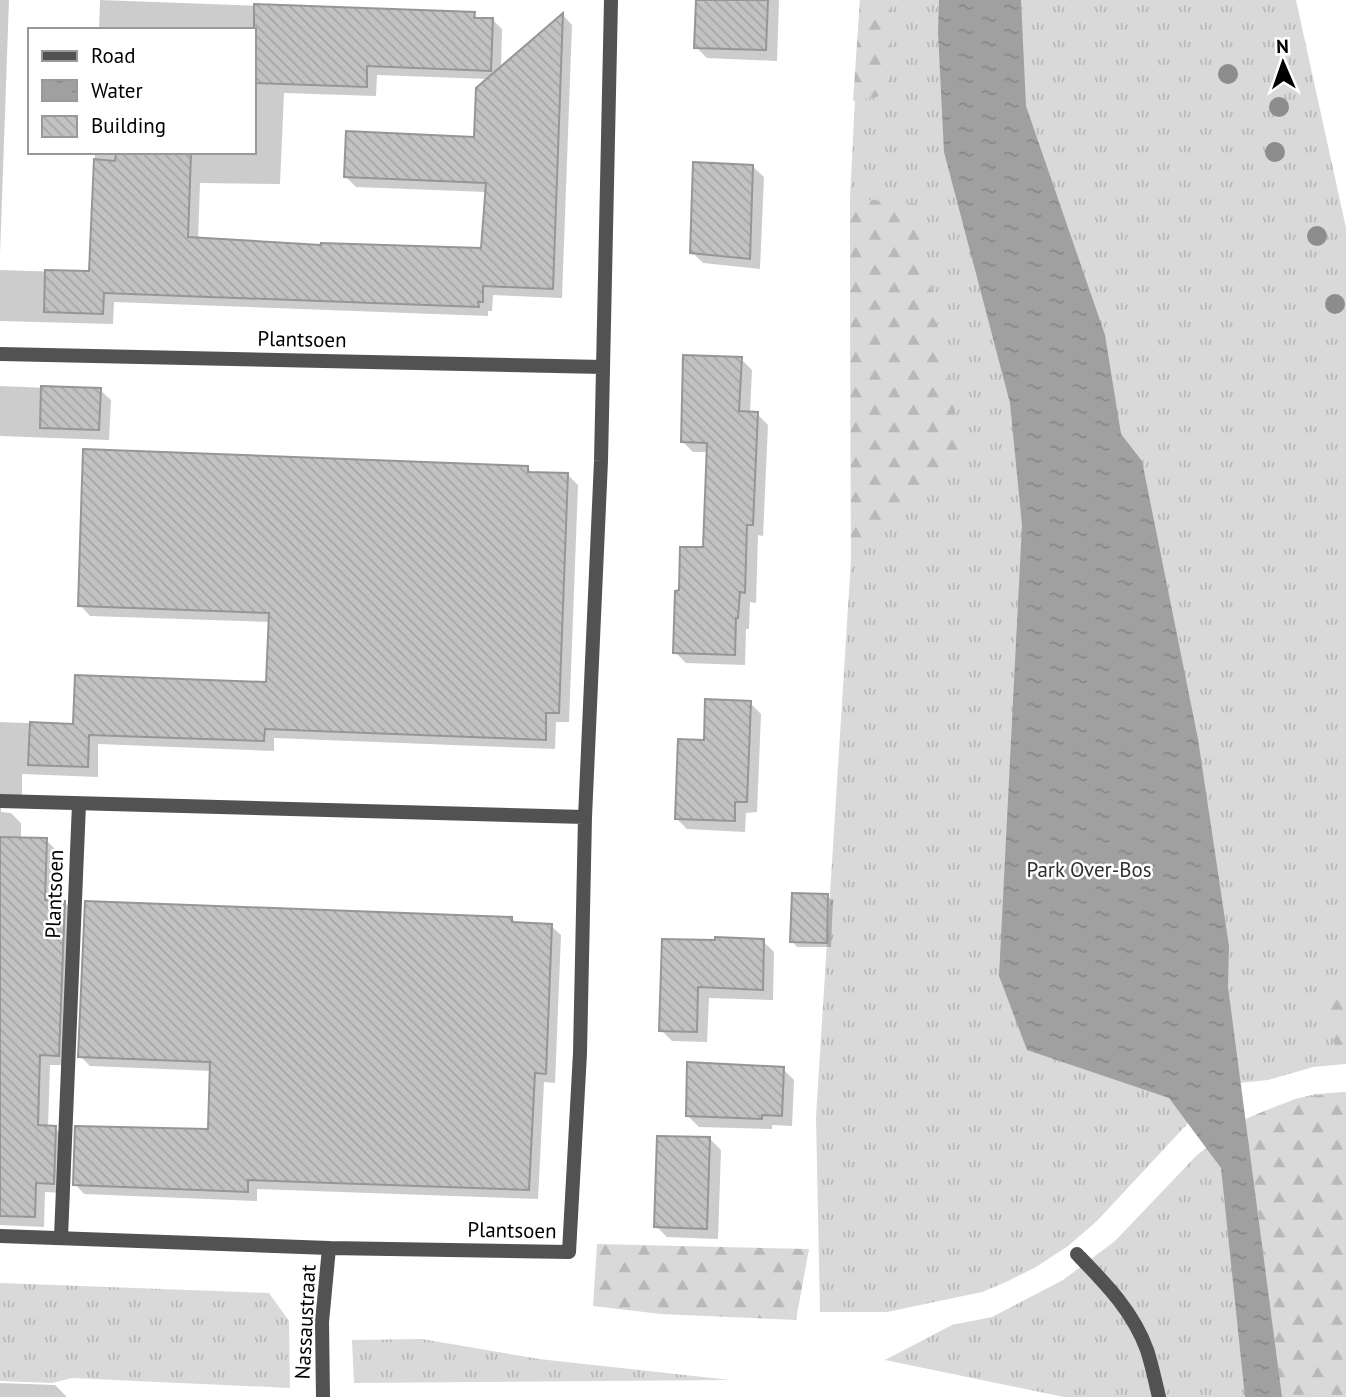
<svg xmlns="http://www.w3.org/2000/svg" width="1346" height="1397" viewBox="0 0 1346 1397" font-family="'PT Sans',sans-serif">
  <defs>
    <pattern id="grass-tufts" width="24" height="20" patternUnits="userSpaceOnUse" patternTransform="scale(1.75)"><rect width="24" height="20" fill="#d9d9d9"/><path d="M3 7l-1-3M5 7V3M7 7l1-3M15 17l-1-3M17 17v-4M19 17l1-3" fill="none" stroke="#b8b8b8"/></pattern>
    <pattern id="forest-firs" width="22" height="20" patternUnits="userSpaceOnUse" patternTransform="scale(1.75)"><rect width="22" height="20" fill="#d9d9d9"/><path d="M5 1l3.5 6h-7zM16 11l3.5 6h-7z" fill="#b8b8b8"/></pattern>
    <pattern id="water-ripples" width="26" height="14" patternUnits="userSpaceOnUse" patternTransform="scale(1.75)"><rect width="26" height="14" fill="#a0a0a0"/><path d="M2 4q2-2 4 0t4 0M15 11q2-2 4 0t4 0" fill="none" stroke="#888"/></pattern>
    <pattern id="building-back-hatch" width="6" height="6" patternUnits="userSpaceOnUse" patternTransform="scale(1.75)"><rect width="6" height="6" fill="#c2c2c2"/><path d="M-1 5l2 2M0 0l6 6M5-1l2 2" fill="none" stroke="#a5a5a5"/></pattern>
  </defs>
  <rect width="100%" height="100%" fill="#fff"/>
  <path fill="url(#grass-tufts)" d="M 860,0 L 1296,0 L 1346,228 L 1346,1064 L 1313,1067 L 1268,1080 L 1229,1084 L 1190,1121 L 1097,1221 L 1068,1246 L 1036,1267 L 1006,1282 L 982,1292 L 887,1312 L 820,1312 L 816,1117 L 851,560 L 850,198 Z
    M 1346,1092 L 1346,1397 L 1064,1397 L 885,1360 L 952,1325 L 992,1317 L 1063,1280 L 1115,1241 L 1197,1155 L 1246,1119 L 1295,1099 L 1316,1094 Z
    M 0,1283 L 269,1293 L 289,1321 L 290,1388 L 72,1378 L 52,1383 L 0,1381 Z
    M 422,1339 L 539,1359 L 730,1380 L 354,1383 L 352,1340 Z"/>
  <path fill="url(#forest-firs)" d="M 860,0 L 892,0 L 890,85 L 877,97 L 853,101 Z
    M 850,198 L 916,204 L 944,360 L 963,449 L 851,560 Z
    M 1346,972 L 1346,1064 L 1340,1064 L 1323,1006 Z
    M 1346,1092 L 1346,1397 L 1282,1397 L 1246,1119 C 1279,1103 1310,1095 1346,1092 Z
    M 597,1244 L 809,1249 L 796,1320 L 661,1314 L 593,1306 Z"/>
  <path fill="url(#water-ripples)" d="M 939,0 L 1021,0 L 1026,106 L 1105,335 L 1121,434 L 1142,461 L 1198,739 L 1229,946 L 1228,987 L 1282,1397 L 1245,1397 L 1221,1168 L 1169,1098 L 1027,1050 L 999,976 L 1022,525 L 1010,403 L 944,152 L 938,32 Z"/>
  <path fill="#0003" fill-rule="evenodd" d="M 0,0 L 9,0 L 0,255 Z
    M 100,0 L 474,14 L 479,19 L 492,19 L 502,29 L 501,69 L 563,15 L 572,25 L 562,298 L 493,295 L 492,311 L 488,311 L 488,316 L 114,302 L 113,324 L 0,321 L 0,270 L 91,273 L 95,152 L 254,152 L 254,30 L 99,30 ZM 377,75 L 488,79 L 476,139 L 346,177 L 356,187 L 487,192 L 483,250 L 323,246 L 198,240 L 200,183 L 280,184 L 284,93 L 376,96 Z
    M 698,0 L 779,0 L 777,61 L 707,58 L 696,47 Z
    M 752,166 L 764,177 L 760,269 L 703,263 L 692,252 Z
    M 741,359 L 752,370 L 750,413 L 757,414 L 768,425 L 763,536 L 758,535 L 756,603 L 750,602 L 749,629 L 746,629 L 745,665 L 686,663 L 675,652 L 680,592 L 705,549 L 709,452 L 693,452 L 682,441 Z
    M 0,386 L 100,390 L 111,400 L 109,440 L 0,436 Z
    M 527,468 L 534,474 L 568,475 L 578,485 L 569,722 L 556,722 L 555,749 L 274,738 L 274,751 L 98,744 L 98,777 L 22,774 L 22,801 L 1,807 L 1,812 L 11,813 L 21,823 L 21,839 L 46,840 L 56,850 L 55,902 L 65,903 L 75,913 L 68,1065 L 50,1065 L 48,1127 L 55,1128 L 65,1138 L 63,1193 L 45,1192 L 44,1227 L 0,1225 L 0,722 L 74,725 L 268,684 L 271,622 L 90,616 L 80,605 Z
    M 750,703 L 761,714 L 757,812 L 746,813 L 745,832 L 687,829 L 676,818 L 706,742 Z
    M 827,896 L 833,901 L 831,947 L 797,947 L 792,941 Z
    M 511,918 L 518,924 L 551,926 L 561,935 L 555,1083 L 544,1082 L 538,1199 L 257,1189 L 257,1201 L 84,1194 L 75,1184 L 210,1131 L 212,1071 L 90,1066 L 80,1056 Z
    M 763,941 L 774,952 L 773,1000 L 709,998 L 707,1042 L 672,1041 L 661,1030 L 716,942 Z
    M 783,1069 L 794,1080 L 792,1126 L 772,1125 L 772,1129 L 699,1127 L 688,1116 Z
    M 710,1139 L 721,1150 L 718,1239 L 667,1237 L 656,1226 Z
    M 0,1383 L 55,1385 L 67,1397 L 0,1397 Z"/>
  <path fill="url(#building-back-hatch)" stroke="#969696" stroke-width="2" d="M 696,0 L 768,0 L 766,50 L 694,48 Z
    M 254,4 L 475,12 L 474,18 L 493,18 L 491,71 L 367,66 L 367,87 L 254,83 Z
    M 563,13 L 553,289 L 483,286 L 483,302 L 478,302 L 479,307 L 104,293 L 103,314 L 44,312 L 45,270 L 89,271 L 94,159 L 115,161 L 116,152 L 191,154 L 188,237 L 321,245 L 321,243 L 481,248 L 486,183 L 344,177 L 346,131 L 474,137 L 476,88 Z
    M 693,162 L 753,165 L 750,259 L 690,253 Z
    M 683,355 L 742,357 L 739,411 L 758,412 L 753,525 L 747,525 L 745,593 L 740,592 L 738,618 L 736,618 L 735,655 L 673,653 L 675,591 L 679,590 L 680,547 L 703,547 L 707,443 L 681,442 Z
    M 41,386 L 101,388 L 99,430 L 40,428 Z
    M 83,449 L 528,466 L 528,472 L 568,473 L 559,713 L 546,713 L 546,740 L 265,729 L 264,741 L 89,735 L 88,767 L 28,765 L 30,722 L 73,724 L 75,675 L 266,682 L 269,613 L 78,606 Z
    M 705,699 L 751,701 L 747,802 L 735,802 L 735,821 L 675,819 L 678,739 L 704,740 Z
    M 0,837 L 47,838 L 45,900 L 65,901 L 59,1056 L 40,1055 L 38,1125 L 56,1126 L 54,1184 L 36,1183 L 35,1217 L 0,1216 Z
    M 792,893 L 828,894 L 827,943 L 790,942 Z
    M 85,901 L 512,917 L 512,922 L 552,924 L 546,1074 L 535,1073 L 529,1190 L 248,1180 L 248,1192 L 73,1185 L 75,1126 L 208,1129 L 210,1062 L 78,1057 Z
    M 715,937 L 764,939 L 763,990 L 698,987 L 697,1032 L 659,1031 L 662,939 L 715,940 Z
    M 687,1062 L 784,1067 L 782,1116 L 762,1115 L 762,1119 L 686,1116 Z
    M 657,1136 L 710,1137 L 707,1229 L 654,1227 Z"/>
  <g fill="none" stroke-linecap="round" stroke-linejoin="round">
    <path stroke="#525252" stroke-width="14" d="M 61,1237 L 79,804
      M 1077,1254 C 1105,1283 1133,1311 1147,1350 C 1152,1365 1155,1381 1159,1397"/>
    <path stroke="#525252" stroke-width="14" d="M 0,354 L 603,367
      M 0,801 L 585,817
      M 0,1236 L 329,1248 L 569,1252 L 580,1053 L 585,817 L 601,461 L 611,0
      M 323,1397 L 322,1322 L 329,1248"/>
  </g>
  <g fill="#8d8d8d">
    <circle cx="1228" cy="74" r="10"/>
    <circle cx="1279" cy="107" r="10"/>
    <circle cx="1275" cy="152" r="10"/>
    <circle cx="1317" cy="236" r="10"/>
    <circle cx="1335" cy="304" r="10"/>
  </g>
  <g text-anchor="middle" dominant-baseline="central" stroke-width="5" stroke-linejoin="round" paint-order="stroke">
    <g font-size="21" fill="#000" stroke="#fff">
      <text transform="translate(302 339) rotate(1)">Plantsoen</text>
      <text transform="translate(54 894) rotate(-88)">Plantsoen</text>
      <text transform="translate(512 1230) rotate(1)">Plantsoen</text>
      <text transform="translate(305 1322) rotate(-87)">Nassaustraat</text>
    </g>
    <g font-size="21" fill="#303030" stroke="#fff">
      <text x="1089" y="869">Park Over-Bos</text>
    </g>
  </g>
  <rect x="28" y="28" width="228" height="126" fill="#ffffff" stroke="#999999" stroke-width="2"/>
  <rect x="42" y="51" width="35" height="10" fill="#525252" stroke="#999999" stroke-width="2"/>
  <text x="91" y="63" font-size="21" fill="#000000">Road</text>
  <rect x="42" y="80" width="35" height="21" fill="url(#water-ripples)" stroke="#999999" stroke-width="2"/>
  <text x="91" y="98" font-size="21" fill="#000000">Water</text>
  <rect x="42" y="116" width="35" height="21" fill="url(#building-back-hatch)" stroke="#999999" stroke-width="2"/>
  <text x="91" y="133" font-size="21" fill="#000000">Building</text>
  <g transform="translate(1283 63) rotate(358)" stroke="#ffffff" stroke-width="5" paint-order="stroke">
  <path d="M0-5L12 26L0 18L-12 26Z" fill="#000000"/>
  <text y="-10" font-size="19" font-weight="bold" text-anchor="middle" fill="#000000">N</text>
  </g>
</svg>
